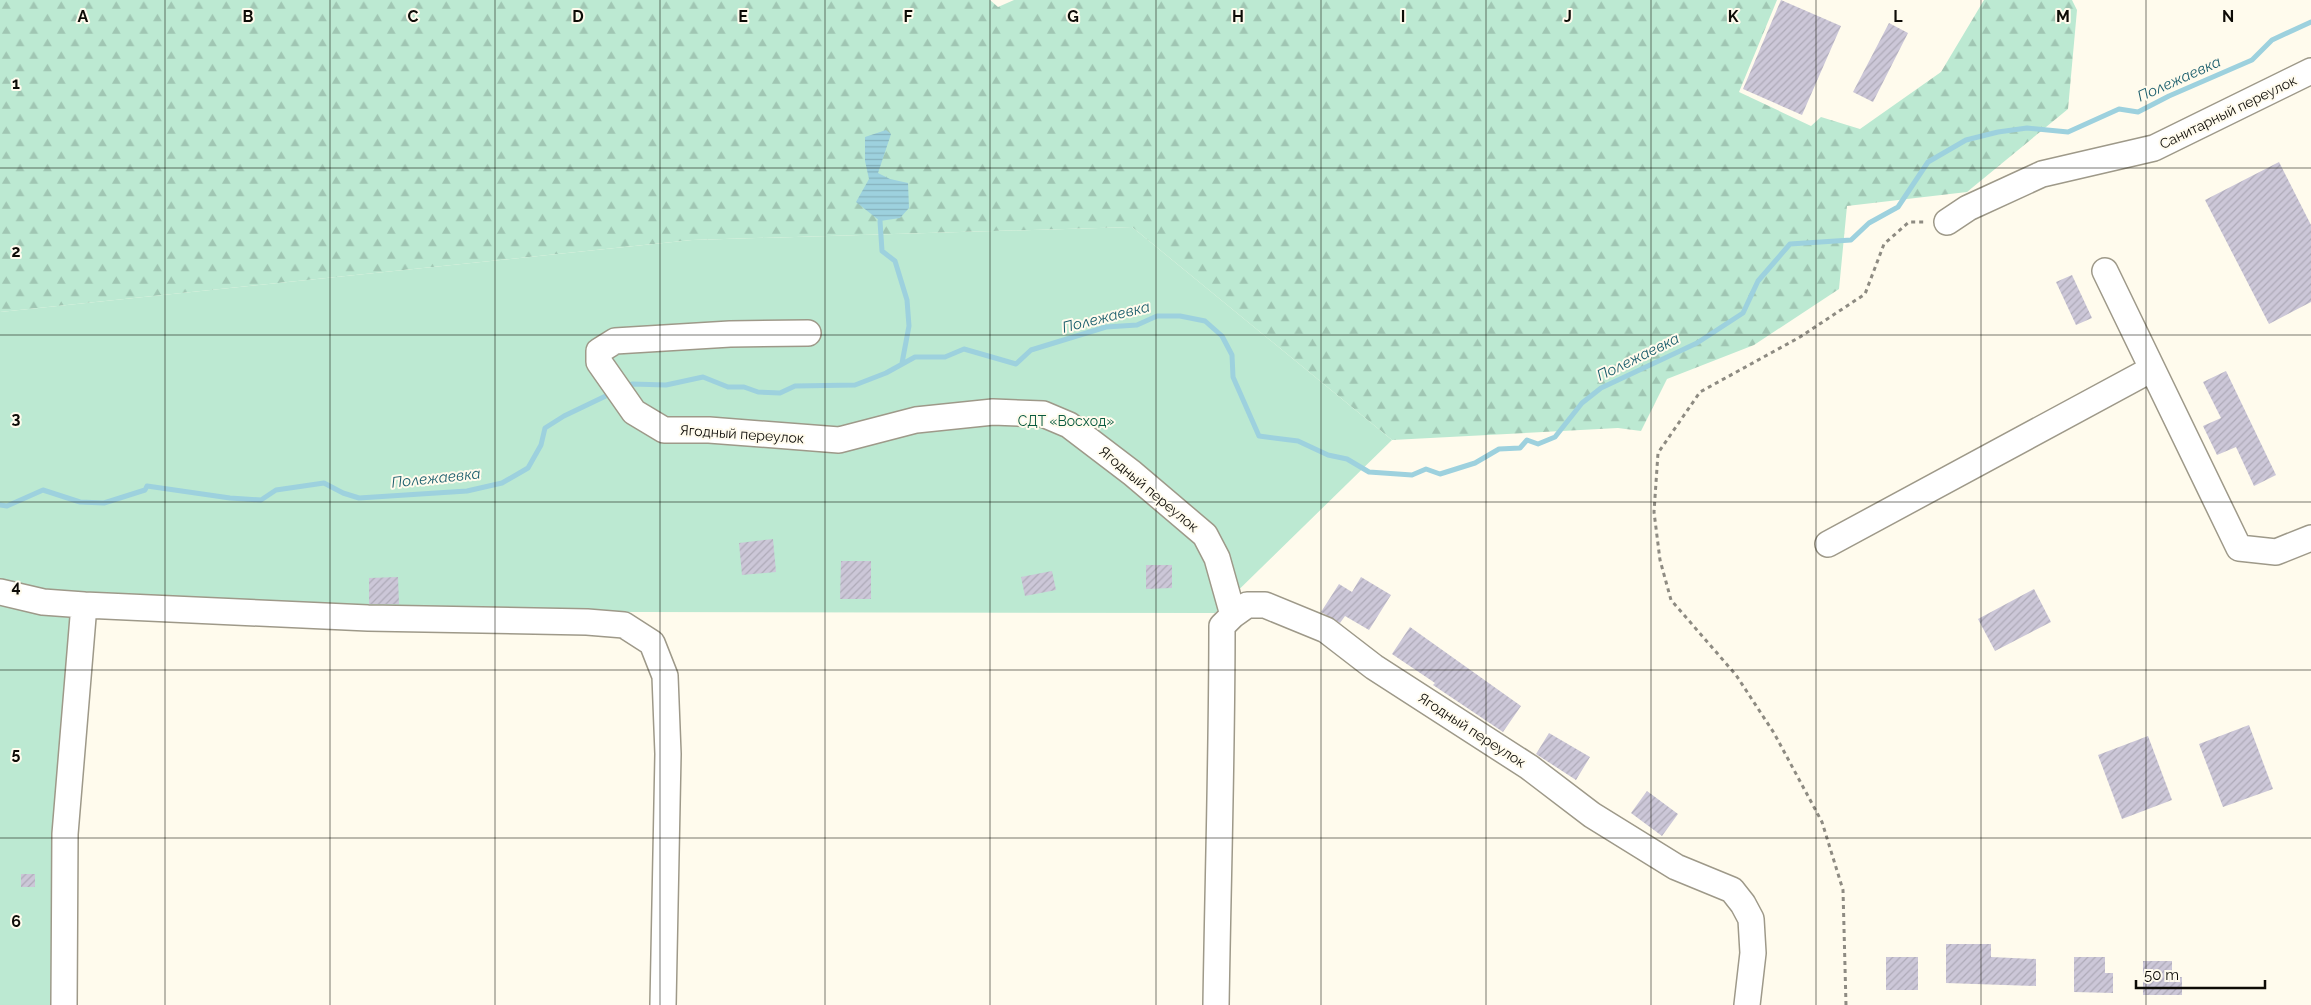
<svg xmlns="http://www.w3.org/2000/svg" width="2311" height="1005" viewBox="0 0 2311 1005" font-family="Raleway,sans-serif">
  <defs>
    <pattern id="forest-firs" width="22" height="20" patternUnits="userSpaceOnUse" patternTransform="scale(1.25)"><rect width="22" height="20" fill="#bce9d2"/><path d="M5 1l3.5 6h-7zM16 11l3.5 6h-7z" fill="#a0c6b3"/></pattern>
    <pattern id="water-rules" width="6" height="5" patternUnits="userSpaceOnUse" patternTransform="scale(1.25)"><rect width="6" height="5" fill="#9dd1de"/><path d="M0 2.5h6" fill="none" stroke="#86b2bd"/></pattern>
    <pattern id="building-hatch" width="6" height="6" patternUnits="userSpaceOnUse" patternTransform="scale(1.25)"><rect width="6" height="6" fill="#ccc7d8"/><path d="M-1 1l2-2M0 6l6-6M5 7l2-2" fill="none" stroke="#aeaab8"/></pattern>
  </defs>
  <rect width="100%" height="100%" fill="#fffbed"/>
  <path fill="url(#forest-firs)" d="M 0,0 L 990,0 L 998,7 L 1014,0 L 1777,0 L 1739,92 L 1811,126 L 1821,117 L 1860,129 L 1941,72 L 1984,0 L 2072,0 L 2077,10 L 2068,109 L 1967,192 L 1847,206 L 1839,289 L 1754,345 L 1667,379 L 1641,431 L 1618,428 L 1392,440 L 1132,227 L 692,240 L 0,312 Z"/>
  <path fill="#bce9d2" d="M 1132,227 L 1392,440 L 1215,613 L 76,611 L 56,1005 L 0,1005 L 0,312 L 692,240 Z"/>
  <path fill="url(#water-rules)" d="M 886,130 L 891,134 L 878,173 L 890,179 L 908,183 L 909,208 L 900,218 L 880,221 L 856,202 L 869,179 L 865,161 L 865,137 Z"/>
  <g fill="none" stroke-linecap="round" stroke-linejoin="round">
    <path stroke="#9dd1de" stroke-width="5" d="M 880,221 L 882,251 L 895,261 L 907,300 L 909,326 L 902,363
      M 624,388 L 632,384 L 666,385 L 703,377 L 728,387 L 744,387 L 758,392 L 780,393 L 795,386 L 855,385 L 886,373 L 915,357 L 945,357 L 964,349 L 1016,364 L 1031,350 L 1106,327 L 1137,325 L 1157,316 L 1180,316 L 1205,321 L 1222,336 L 1232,355 L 1233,377 L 1259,436 L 1298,441 L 1328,455 L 1347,459 L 1369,472 L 1412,475 L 1426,469 L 1440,474 L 1475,463 L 1499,449 L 1520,448 L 1527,440 L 1538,444 L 1555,437 L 1582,403 L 1601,388 L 1697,343 L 1743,313 L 1758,281 L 1790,244 L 1851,240 L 1869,223 L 1898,207 L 1928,162 L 1966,140 L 1998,132 L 2027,128 L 2068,132 L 2119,109 L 2138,112 L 2169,96 L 2252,60 L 2272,40 L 2311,22
      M 0,505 L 7,506 L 43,490 L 80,502 L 104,503 L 145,490 L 147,486 L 230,498 L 261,500 L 276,490 L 324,483 L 343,493 L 359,498 L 467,491 L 502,483 L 528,468 L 541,445 L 545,428 L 564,416 L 612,393"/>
  </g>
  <path fill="url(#building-hatch)" d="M 1781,0 L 1841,26 L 1802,115 L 1743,89 Z
    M 1889,23 L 1908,33 L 1873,102 L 1853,92 Z
    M 2279,162 L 2311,225 L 2311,302 L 2269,324 L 2205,200 Z
    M 2072,275 L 2092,318 L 2076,325 L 2056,282 Z
    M 2226,371 L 2276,475 L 2254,486 L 2236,447 L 2217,455 L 2203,426 L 2221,418 L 2203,382 Z
    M 773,539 L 776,572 L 742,575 L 739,543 Z
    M 841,561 L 871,561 L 871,599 L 840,599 Z
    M 1146,565 L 1172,565 L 1172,588 L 1146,589 Z
    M 1052,571 L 1056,590 L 1025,596 L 1021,577 Z
    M 398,577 L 399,604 L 369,604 L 369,578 Z
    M 1361,577 L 1391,595 L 1369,630 L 1345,616 L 1340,623 L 1321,612 L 1339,584 L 1352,592 Z
    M 2034,589 L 2051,622 L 1995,651 L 1978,619 Z
    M 1410,627 L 1521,706 L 1503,732 L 1433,685 L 1435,683 L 1392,654 Z
    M 2249,725 L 2273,789 L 2223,807 L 2199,744 Z
    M 1549,733 L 1590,757 L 1576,780 L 1536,754 Z
    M 2148,736 L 2172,800 L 2122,819 L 2098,755 Z
    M 1647,791 L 1678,814 L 1662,836 L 1631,813 Z
    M 21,874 L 35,874 L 35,887 L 21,887 Z
    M 1946,944 L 1991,944 L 1991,957 L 2036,959 L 2036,986 L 1946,983 Z
    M 1886,957 L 1918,957 L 1918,990 L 1886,990 Z
    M 2074,957 L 2105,957 L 2105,973 L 2113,973 L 2113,993 L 2074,992 Z
    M 2143,961 L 2172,961 L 2172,977 L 2182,977 L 2182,995 L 2143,995 Z"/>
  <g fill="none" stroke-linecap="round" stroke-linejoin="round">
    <defs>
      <path id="minor" d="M 1947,222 L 1968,208 L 2042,174 L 2154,148 L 2311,71
        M 2105,271 L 2239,548 L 2276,552 L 2311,538
        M 808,333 L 730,334 L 615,341 L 599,351 L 599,362 L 634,412 L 664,430 L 709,430 L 839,440 L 916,420 L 993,412 L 1043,414 L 1069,425 L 1132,473 L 1205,535 L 1217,558 L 1233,615
        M 1828,544 L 2152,369
        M 0,592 L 43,602 L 84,605 L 65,834 L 64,1005
        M 84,605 L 368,618 L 587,622 L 624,625 L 652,643 L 665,676 L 668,754 L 663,1005
        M 1216,1005 C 1218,878 1222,752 1222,626 L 1233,615 L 1247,605 L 1265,605 L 1326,630 L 1374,667 L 1529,767 L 1592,815 L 1676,867 L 1732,890 L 1743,904 L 1751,919 L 1753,953 L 1747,1005"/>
    </defs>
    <use href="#minor" stroke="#9e9989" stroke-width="28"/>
    <path stroke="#8e8b82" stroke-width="3" stroke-dasharray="4 4" stroke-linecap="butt" d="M 1846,1005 L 1843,890 L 1822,822 L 1774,733 L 1736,675 L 1671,600 L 1660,560 L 1654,512 L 1658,453 L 1700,392 L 1800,337 L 1865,294 L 1884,244 L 1909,222 L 1927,222"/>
    <use href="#minor" stroke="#fff" stroke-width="25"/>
  </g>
  <path fill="none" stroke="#0d0b06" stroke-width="1" stroke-opacity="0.55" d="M 165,0 L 165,1005M 330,0 L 330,1005M 495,0 L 495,1005M 660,0 L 660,1005M 825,0 L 825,1005M 990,0 L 990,1005M 1156,0 L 1156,1005M 1321,0 L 1321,1005M 1486,0 L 1486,1005M 1651,0 L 1651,1005M 1816,0 L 1816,1005M 1981,0 L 1981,1005M 2146,0 L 2146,1005M 0,168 L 2311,168M 0,335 L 2311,335M 0,502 L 2311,502M 0,670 L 2311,670M 0,838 L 2311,838"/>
  <g text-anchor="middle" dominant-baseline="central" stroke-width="4" stroke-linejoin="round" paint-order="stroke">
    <g font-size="14" fill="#0d0b06" stroke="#fffbed">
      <text transform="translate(2228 112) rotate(-26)">Санитарный переулок</text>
      <text transform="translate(742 434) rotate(4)">Ягодный переулок</text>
      <text transform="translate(1149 489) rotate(40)">Ягодный переулок</text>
      <text transform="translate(1472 730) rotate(33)">Ягодный переулок</text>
    </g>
    <g font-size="14" fill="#085a3e" stroke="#fffbed">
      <text x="1066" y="421">СДТ «Восход»</text>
    </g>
    <g font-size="15" font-style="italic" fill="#185c6b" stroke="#fffbed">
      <text transform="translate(2179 79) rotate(-24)">Полежаевка</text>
      <text transform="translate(1106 317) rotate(-14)">Полежаевка</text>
      <text transform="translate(1638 357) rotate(-26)">Полежаевка</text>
      <text transform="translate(436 478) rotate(-6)">Полежаевка</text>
    </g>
  </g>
  <g font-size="16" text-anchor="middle" font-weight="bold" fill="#0d0b06" stroke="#fffbed" stroke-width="4" stroke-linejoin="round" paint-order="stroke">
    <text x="83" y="22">A</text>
    <text x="248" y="22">B</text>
    <text x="413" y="22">C</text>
    <text x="578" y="22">D</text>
    <text x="743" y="22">E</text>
    <text x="908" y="22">F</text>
    <text x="1073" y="22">G</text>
    <text x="1238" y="22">H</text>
    <text x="1403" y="22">I</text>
    <text x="1568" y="22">J</text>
    <text x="1733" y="22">K</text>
    <text x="1898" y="22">L</text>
    <text x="2063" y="22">M</text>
    <text x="2228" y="22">N</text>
    <text x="16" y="89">1</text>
    <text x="16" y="257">2</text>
    <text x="16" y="424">3</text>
    <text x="16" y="592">4</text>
    <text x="16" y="759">5</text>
    <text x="16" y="927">6</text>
  </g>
  <path d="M2136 980v8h129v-8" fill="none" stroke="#0d0b06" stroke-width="2.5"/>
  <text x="2144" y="980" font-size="15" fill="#0d0b06" stroke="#fffbed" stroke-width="4" paint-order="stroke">50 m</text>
</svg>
